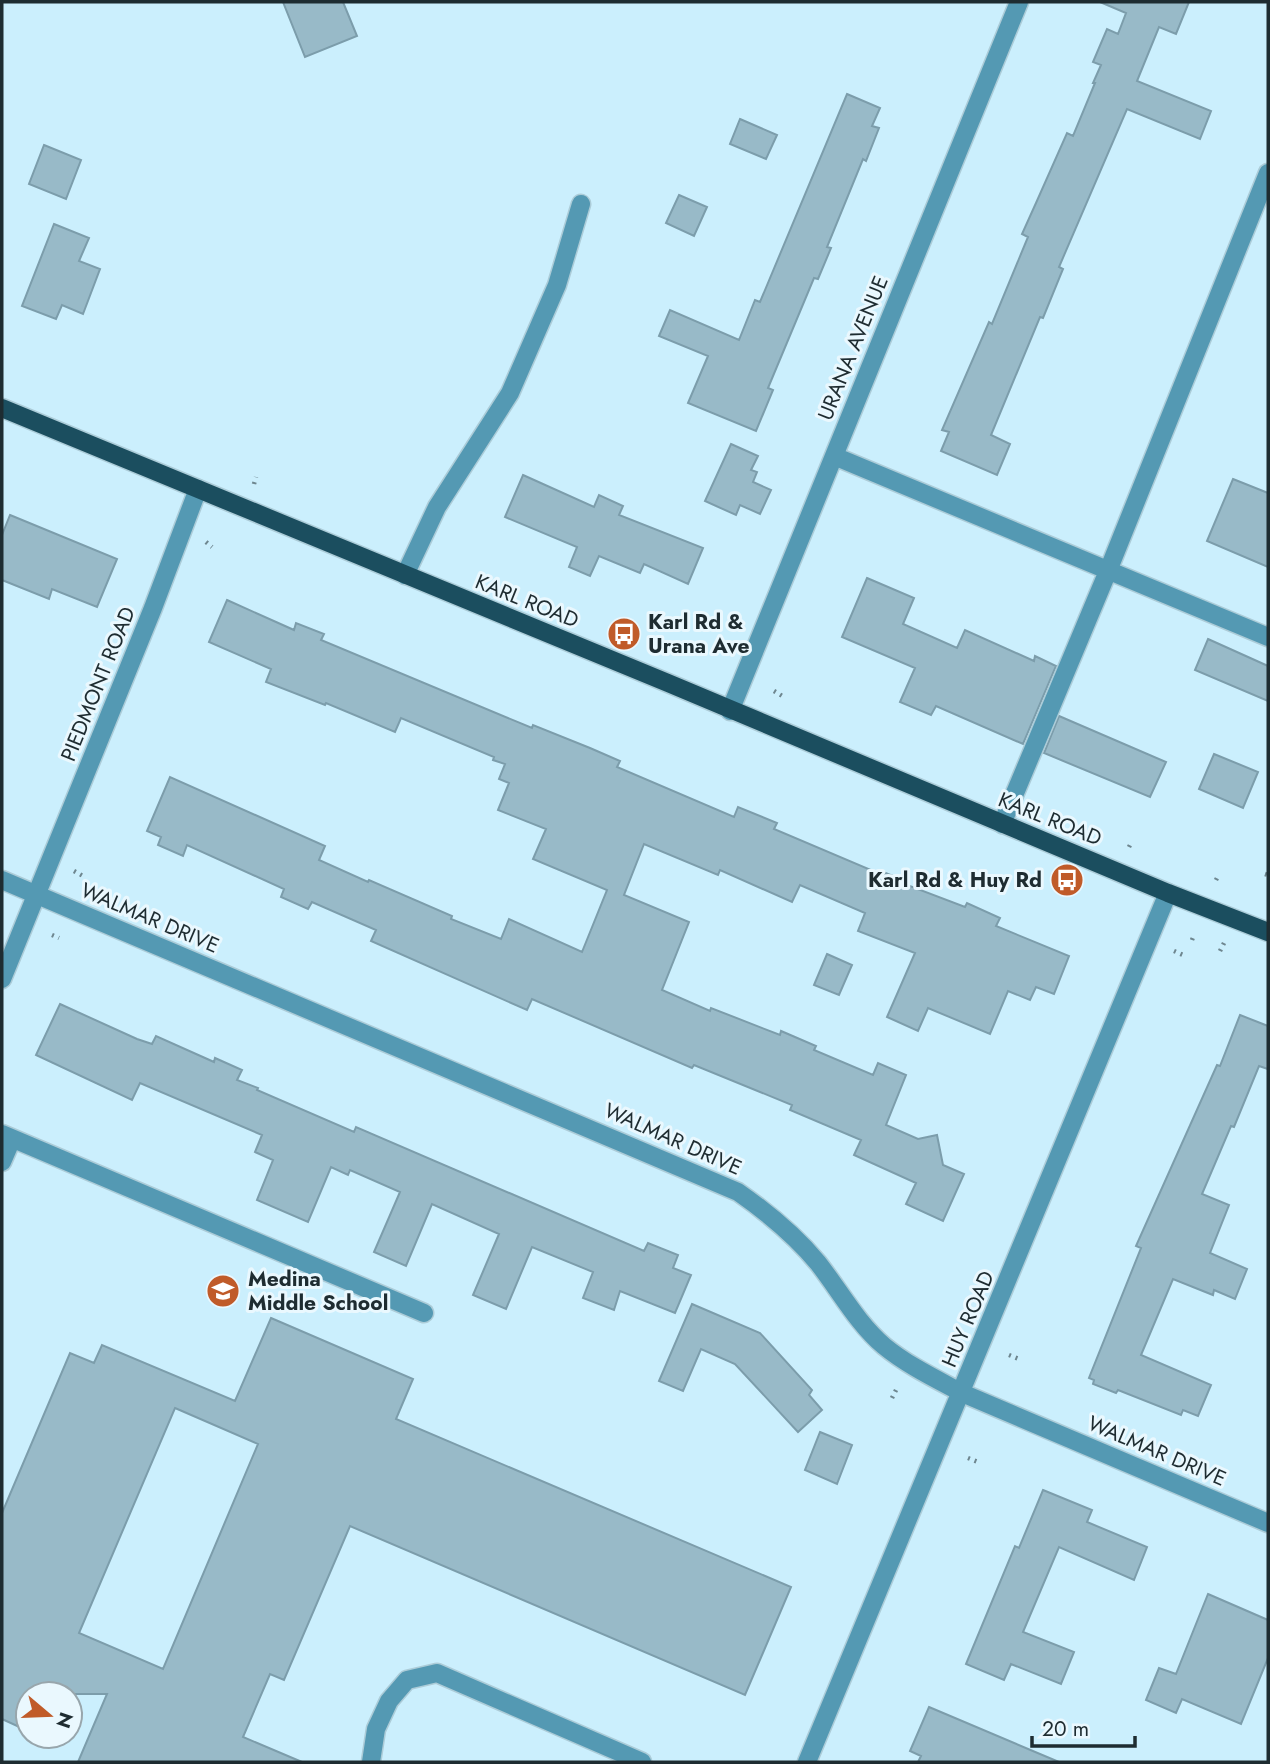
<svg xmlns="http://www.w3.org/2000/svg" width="1270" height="1764" viewBox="0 0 1270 1764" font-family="Jost,sans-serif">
  <rect width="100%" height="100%" fill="#cbeffd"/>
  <path fill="#98bac8" stroke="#7c9dab" stroke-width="2" fill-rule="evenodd" d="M 283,2 L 343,2 L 357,36 L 305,57 Z
    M 1100,2 L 1189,2 L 1176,34 L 1159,27 L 1137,81 L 1211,111 L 1200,139 L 1127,109 L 1059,267 L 1063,269 L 1043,318 L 1040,317 L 991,435 L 1010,444 L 997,475 L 941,451 L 949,432 L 942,430 L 989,322 L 992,324 L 1028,237 L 1022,234 L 1036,203 L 1067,133 L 1073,136 L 1095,83 L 1093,83 L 1101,65 L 1093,62 L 1107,29 L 1118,34 L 1126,13 Z
    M 847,94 L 880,108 L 872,126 L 879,128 L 866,161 L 863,159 L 827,247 L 831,248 L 818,279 L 814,278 L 768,388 L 773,390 L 756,431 L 688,403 L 708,356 L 659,336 L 670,310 L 739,340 L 755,300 L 760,302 Z
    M 740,119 L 777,135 L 766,159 L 730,144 Z
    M 44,145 L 81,160 L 66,199 L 29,184 Z
    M 679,195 L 707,207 L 694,236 L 666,223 Z
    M 54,224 L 89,238 L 79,261 L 100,269 L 83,314 L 62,305 L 56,319 L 22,306 Z
    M 731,444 L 758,456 L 751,470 L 757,472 L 753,482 L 771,490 L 760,514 L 740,505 L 736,515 L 705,501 Z
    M 523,475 L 594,507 L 599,495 L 623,506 L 619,515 L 703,548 L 688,584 L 644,564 L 640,573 L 599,556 L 590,576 L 569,567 L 577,547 L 505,517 Z
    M 1233,479 L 1268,493 L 1268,567 L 1207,541 Z
    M 10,515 L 117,559 L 97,607 L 52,589 L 49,599 L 2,580 L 2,535 Z
    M 867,578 L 914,598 L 903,624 L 957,648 L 965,630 L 1034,661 L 1035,656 L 1056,666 L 1023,744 L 936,706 L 931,715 L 900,702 L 915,668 L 842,637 Z
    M 227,600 L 294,630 L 296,623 L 324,634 L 321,640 L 532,728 L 533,725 L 590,748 L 620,761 L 617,767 L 734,817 L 738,807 L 777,823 L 774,829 L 880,874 L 881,871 L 908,882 L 907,885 L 965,907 L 967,903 L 1000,918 L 996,926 L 1069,956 L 1054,994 L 1036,987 L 1030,1000 L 1008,991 L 990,1034 L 928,1008 L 918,1031 L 887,1017 L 915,953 L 858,931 L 865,913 L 800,885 L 792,902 L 720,870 L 718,875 L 644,844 L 624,895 L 689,922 L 662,990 L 710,1011 L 711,1008 L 780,1035 L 781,1031 L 816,1046 L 814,1050 L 873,1075 L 878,1063 L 906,1075 L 886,1125 L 918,1139 L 937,1135 L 943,1165 L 964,1174 L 943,1221 L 906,1204 L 916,1183 L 854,1155 L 861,1140 L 790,1110 L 792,1105 L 694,1065 L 692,1068 L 532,999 L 527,1010 L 371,941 L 376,930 L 312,902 L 308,909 L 281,897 L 284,889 L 187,845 L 183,856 L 158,845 L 161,837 L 147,831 L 170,777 L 325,846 L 319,860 L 368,882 L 369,880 L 452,916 L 451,919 L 501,939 L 509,919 L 582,952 L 607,890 L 533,859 L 546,829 L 498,810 L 509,783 L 499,779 L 505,764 L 493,760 L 494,757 L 401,718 L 395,732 L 326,703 L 325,705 L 266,682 L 271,669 L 209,642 Z
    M 1208,639 L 1268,666 L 1268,701 L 1195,670 Z
    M 1059,716 L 1166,762 L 1150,797 L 1044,753 Z
    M 1214,754 L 1258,772 L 1243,808 L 1199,789 Z
    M 827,954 L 852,965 L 839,995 L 814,985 Z
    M 60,1004 L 137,1039 L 152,1044 L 156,1036 L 214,1062 L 215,1058 L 242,1070 L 237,1080 L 258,1088 L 257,1090 L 354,1132 L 356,1127 L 644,1251 L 648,1243 L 678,1255 L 673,1268 L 691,1275 L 675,1313 L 620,1291 L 614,1310 L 583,1298 L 593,1272 L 532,1247 L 506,1309 L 473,1295 L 499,1234 L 432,1204 L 406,1266 L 374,1252 L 400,1192 L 350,1170 L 348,1175 L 331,1167 L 308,1222 L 257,1200 L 273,1160 L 255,1152 L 262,1135 L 140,1083 L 132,1100 L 36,1055 Z
    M 1240,1015 L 1268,1026 L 1268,1069 L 1259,1066 L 1234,1127 L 1231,1126 L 1202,1194 L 1229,1205 L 1210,1253 L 1247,1269 L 1235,1299 L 1214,1290 L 1213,1295 L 1173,1279 L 1141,1355 L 1211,1385 L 1198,1416 L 1183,1410 L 1181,1415 L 1118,1390 L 1116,1393 L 1093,1384 L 1094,1380 L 1089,1378 L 1141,1248 L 1136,1246 L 1217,1065 L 1220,1066 Z
    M 692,1304 L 760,1333 L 812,1390 L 809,1395 L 822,1410 L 798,1432 L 735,1364 L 701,1349 L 683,1391 L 659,1381 Z
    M 271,1318 L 413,1379 L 396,1419 L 791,1587 L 745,1695 L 350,1526 L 284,1680 L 270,1674 L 243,1737 L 302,1762 L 78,1762 L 107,1694 L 28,1694 L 28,1731 L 2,1719 L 2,1513 L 70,1353 L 94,1363 L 102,1345 L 235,1401 ZM 175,1408 L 258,1444 L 163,1669 L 79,1633 Z
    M 820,1432 L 852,1445 L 837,1484 L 805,1470 Z
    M 1043,1490 L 1092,1510 L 1087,1522 L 1147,1547 L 1134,1580 L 1059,1547 L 1023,1632 L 1074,1652 L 1061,1684 L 1011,1664 L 1004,1680 L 966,1664 L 1015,1546 L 1019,1548 Z
    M 1208,1594 L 1268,1620 L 1268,1658 L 1241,1724 L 1182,1699 L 1176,1713 L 1146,1700 L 1159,1668 L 1176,1674 Z
    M 929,1707 L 1059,1762 L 918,1762 L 921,1756 L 910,1751 Z"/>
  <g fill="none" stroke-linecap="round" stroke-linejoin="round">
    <defs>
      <path id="minor" d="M 834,456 L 1268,637
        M 405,575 L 437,507 L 510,393 L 557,285 L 581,204
        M 730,711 L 1019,2
        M 1002,824 L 1108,571 L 1268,173
        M 2,880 L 738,1192 C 768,1213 794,1234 818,1263 C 840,1291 857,1323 884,1346 C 907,1365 936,1379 962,1393 L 1268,1523
        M 2,979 L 153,608 L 198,489
        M 2,1134 L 424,1313
        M 2,1162 L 12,1139
        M 371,1762 L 376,1729 L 389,1701 L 407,1680 L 437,1673 L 642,1762
        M 807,1762 L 1168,893"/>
      <path id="major" d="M 2,408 L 668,683 L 1168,893 L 1268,932"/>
    </defs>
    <use href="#minor" stroke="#acccd8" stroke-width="21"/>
    <use href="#major" stroke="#acccd8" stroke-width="21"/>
    <path stroke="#6e868f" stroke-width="4.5" stroke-dasharray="2 5" stroke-linecap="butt" d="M 254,484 L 256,477
      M 206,542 L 212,547
      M 774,691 L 784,697
      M 1129,847 L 1132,841
      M 74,871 L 83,876
      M 1265,874 L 1268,875
      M 1216,880 L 1218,876
      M 52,935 L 59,938
      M 1192,940 L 1194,935
      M 1174,951 L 1183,955
      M 1220,951 L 1224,943
      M 1009,1355 L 1019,1359
      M 892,1398 L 897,1388
      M 968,1458 L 978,1462"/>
    <use href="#minor" stroke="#5499b3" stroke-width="18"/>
    <use href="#major" stroke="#1b4e5f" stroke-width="18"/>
  </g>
  <defs>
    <symbol id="bus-disc" viewBox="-11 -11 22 22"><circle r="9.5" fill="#c05b29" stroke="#eaf8fe"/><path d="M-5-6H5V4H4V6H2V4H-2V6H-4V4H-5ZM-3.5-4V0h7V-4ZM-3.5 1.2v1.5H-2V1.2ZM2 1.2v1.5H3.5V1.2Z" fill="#fff"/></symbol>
    <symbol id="school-disc" viewBox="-11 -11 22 22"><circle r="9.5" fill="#c05b29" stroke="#eaf8fe"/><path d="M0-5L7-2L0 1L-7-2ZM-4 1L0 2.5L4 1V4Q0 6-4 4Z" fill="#fff"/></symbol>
  </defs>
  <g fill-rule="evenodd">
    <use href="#bus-disc" x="605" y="615" width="38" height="38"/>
    <use href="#bus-disc" x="1048" y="861" width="38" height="38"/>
    <use href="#school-disc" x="204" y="1272" width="38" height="38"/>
  </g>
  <g text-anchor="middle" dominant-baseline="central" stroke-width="6" stroke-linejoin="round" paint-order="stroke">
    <g font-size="21" fill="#1e2c31" stroke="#eaf8fe">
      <text transform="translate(853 348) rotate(-68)">URANA AVENUE</text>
      <text transform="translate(527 601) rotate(22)">KARL ROAD</text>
      <text transform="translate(98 684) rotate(-68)">PIEDMONT ROAD</text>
      <text transform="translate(1050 819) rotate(22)">KARL ROAD</text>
      <text transform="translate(150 918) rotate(23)">WALMAR DRIVE</text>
      <text transform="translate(673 1139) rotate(24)">WALMAR DRIVE</text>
      <text transform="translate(968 1319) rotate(-67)">HUY ROAD</text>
      <text transform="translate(1157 1451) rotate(23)">WALMAR DRIVE</text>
    </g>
    <g font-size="21" font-weight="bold" fill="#1e2c31" stroke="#eaf8fe" text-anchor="start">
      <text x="648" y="622">Karl Rd &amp;<tspan x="648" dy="24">Urana Ave</tspan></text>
      <text x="1042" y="880" text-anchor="end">Karl Rd &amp; Huy Rd</text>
      <text x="248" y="1279">Medina<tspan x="248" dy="24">Middle School</tspan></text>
    </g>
  </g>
  <rect width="1270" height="1764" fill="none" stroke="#1e2c31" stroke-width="7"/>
  <g transform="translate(49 1715) rotate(109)"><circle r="33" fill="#eaf8fe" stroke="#98a6ac" stroke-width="2"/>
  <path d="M0-5L12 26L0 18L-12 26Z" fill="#c05b29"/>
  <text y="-10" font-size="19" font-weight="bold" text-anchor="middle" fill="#1e2c31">N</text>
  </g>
  <path d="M1032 1736v10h103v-10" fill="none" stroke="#1e2c31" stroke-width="3.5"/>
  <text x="1042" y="1736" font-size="21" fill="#1e2c31" stroke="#eaf8fe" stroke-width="5" paint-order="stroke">20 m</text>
</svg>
